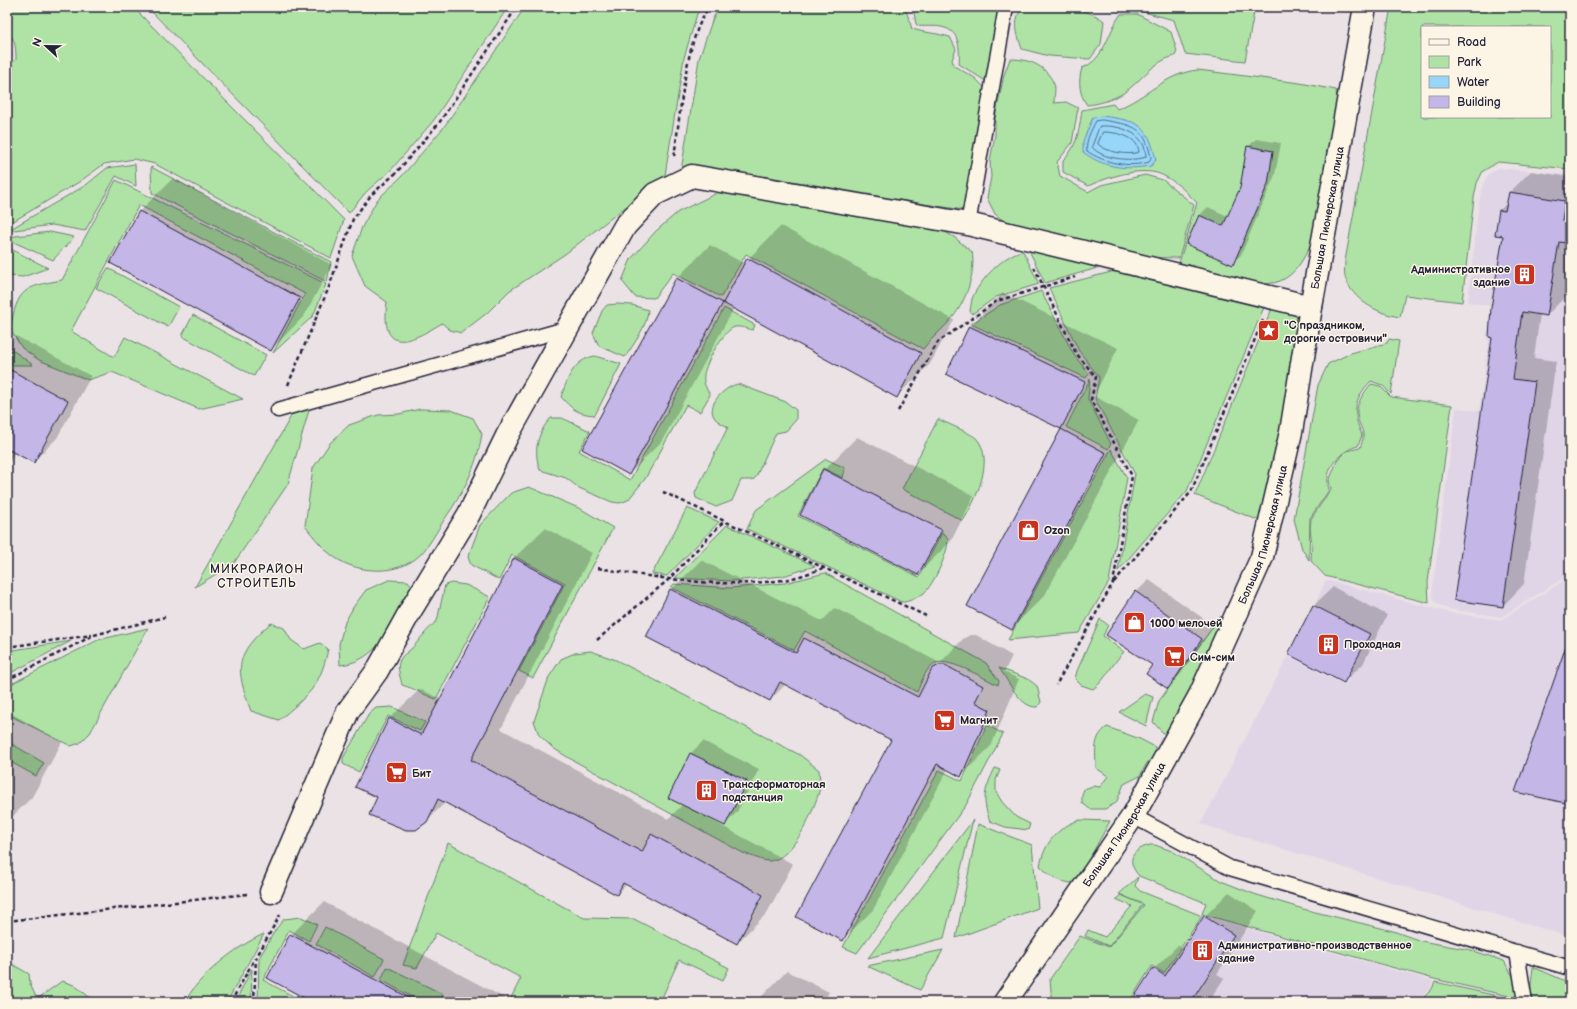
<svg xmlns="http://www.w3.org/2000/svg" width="1577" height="1009" viewBox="0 0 1577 1009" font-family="'Balsamiq Sans',sans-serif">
  <rect width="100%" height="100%" fill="#ebe2e6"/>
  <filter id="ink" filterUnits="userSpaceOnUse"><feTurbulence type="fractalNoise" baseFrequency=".025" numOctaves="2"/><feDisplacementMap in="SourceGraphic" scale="8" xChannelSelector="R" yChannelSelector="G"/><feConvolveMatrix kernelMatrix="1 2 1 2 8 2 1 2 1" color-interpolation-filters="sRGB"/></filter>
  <g filter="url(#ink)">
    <path fill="#dfd5e6" d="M 1498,168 L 1570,175 L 1570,574 L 1501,617 L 1448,609 L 1439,605 L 1434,600 L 1432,594 L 1456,408 L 1479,411 L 1489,340 L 1486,339 L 1491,306 L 1468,302 L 1479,201 L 1483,184 L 1489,174 Z
      M 1570,577 L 1570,937 L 1201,824 L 1288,656 L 1345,685 L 1371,634 L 1315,604 L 1326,580 L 1447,612 L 1501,620 Z
      M 1210,918 L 1433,981 L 1430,989 L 1417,1002 L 1201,1002 L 1195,998 L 1235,935 Z"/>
    <path fill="#afe3a5" stroke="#688270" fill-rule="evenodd" d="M 7,7 L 133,7 L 344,220 L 331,258 L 155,164 L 134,159 L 104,164 L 79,182 L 7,225 L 7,65 L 16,60 C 16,50 16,38 7,33 Z
      M 147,7 L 508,7 L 434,120 L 391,170 L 366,192 L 349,213 Z
      M 525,7 L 702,7 L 697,14 L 684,58 L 664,181 L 624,208 L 565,254 L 509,291 L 487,313 L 461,333 L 450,330 L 442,323 C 410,343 380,356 387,302 L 365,286 L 352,256 L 362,227 L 377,200 L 402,176 L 444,127 Z
      M 720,7 L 905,7 L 912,29 C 925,33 937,33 950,37 L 956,49 L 952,60 L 954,66 L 975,78 L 985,88 L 964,210 L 695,170 L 681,171 L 699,59 L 713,18 Z
      M 913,7 L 1000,7 L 987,82 L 959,64 C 960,51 960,32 945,28 C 937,25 927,27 919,26 L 916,24 Z
      M 1023,7 C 1047,7 1085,5 1104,21 L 1101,44 L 1090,59 L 1049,56 L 1022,49 C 1017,34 1012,20 1023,7 Z
      M 1125,7 L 1238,7 L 1254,12 L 1245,61 L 1185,54 L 1174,20 Z
      M 1391,7 L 1570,7 L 1570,169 L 1498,162 L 1483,171 L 1477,183 L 1474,198 L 1462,302 L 1405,295 L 1400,317 C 1378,314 1352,300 1345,277 C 1344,272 1345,266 1345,261 ZM 1422,27 L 1550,27 L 1550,117 L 1422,117 Z
      M 1121,14 L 1137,14 L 1171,32 L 1177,51 L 1175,56 C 1152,61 1141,82 1122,94 C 1111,100 1099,104 1087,105 C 1079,94 1078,81 1082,68 C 1105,60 1108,31 1121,14 Z
      M 1010,59 C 1029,59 1046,65 1054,84 C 1056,89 1054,97 1054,103 L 1066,102 L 1078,108 L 1072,143 L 1057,162 L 1060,176 L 1088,192 L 1101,185 L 1145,175 L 1163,180 L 1194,205 L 1179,258 L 1140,257 L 1028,231 L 1004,221 L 995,214 L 987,198 L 991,177 L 990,161 L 995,135 L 995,118 L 1004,75 Z
      M 1198,70 L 1300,83 L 1336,90 C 1339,112 1333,135 1329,156 C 1325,186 1322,217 1310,245 C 1304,259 1295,275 1280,281 C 1252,292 1207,268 1179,263 L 1197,203 C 1188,194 1178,183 1166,177 C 1146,164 1108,177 1088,186 L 1063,172 L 1063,160 C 1078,146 1079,129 1082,110 L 1113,104 L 1117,109 C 1146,98 1166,73 1198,70 Z
      M 135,164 L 136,186 L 116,176 L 85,231 L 52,225 L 7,231 L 86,185 L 107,168 Z
      M 151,167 L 331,262 L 327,282 L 152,193 Z
      M 116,180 L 326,284 L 313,316 L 273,353 L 305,294 L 139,205 L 71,331 L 114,357 L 125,337 L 243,399 L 199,409 L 112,372 L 88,380 L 39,360 L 22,348 L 10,329 C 18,289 23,287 62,280 Z
      M 723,190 L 938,228 L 954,237 L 972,252 C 976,272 966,301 953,317 C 944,329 932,337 923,349 L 746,254 L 721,297 L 673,273 L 654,298 L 635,297 L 622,281 L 631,259 L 656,231 L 678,212 Z
      M 50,232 L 74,237 L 53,260 L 7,239 L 7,237 Z
      M 1025,242 L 1115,263 L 1045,283 Z
      M 7,247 L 48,268 L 23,277 L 7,276 Z
      M 1023,251 L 1039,284 L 996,297 L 972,314 L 970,311 C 971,307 971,303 972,299 C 978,282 1005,253 1023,251 Z
      M 108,268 L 179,307 L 168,327 L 96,288 Z
      M 1127,268 L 1267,300 L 1187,491 L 1118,571 L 1135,474 L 1095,399 L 1099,377 L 1079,351 L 1049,288 Z
      M 1041,291 L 1074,355 L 1089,374 L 1086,378 L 971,324 L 1000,305 Z
      M 1275,301 L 1303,309 L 1265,523 L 1195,495 Z
      M 617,304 L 632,305 L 648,310 C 648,324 633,346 625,357 L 599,346 L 593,333 L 602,311 L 607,305 Z
      M 724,308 L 755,325 L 753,330 C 748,329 740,326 735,327 C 724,329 705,364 704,375 C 703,383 706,388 710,395 L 700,412 L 686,405 L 645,479 L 628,500 L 620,503 L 612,502 L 579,488 L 566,478 L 540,470 C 533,451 537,433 551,418 L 562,418 L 590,431 L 579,451 L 630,480 Z
      M 193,315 L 266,355 L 254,376 L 182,336 Z
      M 1389,339 L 1399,341 L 1391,394 L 1382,385 L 1371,381 C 1353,399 1352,413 1362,435 L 1358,446 C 1339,451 1323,469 1329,490 L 1310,518 L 1309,560 L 1302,549 L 1294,519 L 1318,385 L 1328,364 L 1351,353 L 1387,343 Z
      M 7,346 L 33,365 L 7,365 Z
      M 595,356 L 621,364 L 595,415 C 577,414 572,409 561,397 C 568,378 573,360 595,356 Z
      M 1090,379 L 1088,399 L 1111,444 L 1108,449 L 1066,427 Z
      M 738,384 L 786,402 L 796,410 L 796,420 L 786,431 L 776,433 L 756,477 L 753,480 L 741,480 L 732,501 L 716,507 L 696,498 L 695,493 L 728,427 C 723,424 717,422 714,417 C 706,404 726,386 738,384 Z
      M 1371,384 L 1380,386 L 1391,397 L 1452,405 L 1428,582 L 1429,603 L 1325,576 L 1311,561 L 1312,543 L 1310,529 L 1311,519 L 1331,489 L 1329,481 L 1337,461 L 1347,451 L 1360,448 C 1368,428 1358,430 1357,412 C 1357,402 1365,391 1371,384 Z
      M 299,402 L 309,410 L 288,484 L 234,563 L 195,587 Z
      M 420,409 L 451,410 L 473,418 L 482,434 C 477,467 463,493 444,520 C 437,531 429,546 420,555 C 398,576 358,574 334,557 C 323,549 314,537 305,526 L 313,468 L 330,443 L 349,425 L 378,415 L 399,414 Z
      M 938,419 C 946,423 973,434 977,439 C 995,460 975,502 963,521 L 902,489 Z
      M 1111,449 L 1127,478 L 1109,582 L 1079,633 L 1008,640 Z
      M 826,459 L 845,468 L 843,478 L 823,468 L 798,516 L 919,577 L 942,533 C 943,535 946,536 947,537 C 952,547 932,587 924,593 C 920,596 907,603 902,602 L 747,529 L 756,510 Z
      M 529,487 L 581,509 L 613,528 L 533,678 L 519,671 L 565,583 L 512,555 L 499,580 L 471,565 L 468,557 L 480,525 L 511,493 Z
      M 687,508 L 719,522 L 667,576 L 652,574 Z
      M 727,525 L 815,566 L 783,576 L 731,581 L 675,578 Z
      M 825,573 L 986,663 L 999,681 L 998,685 C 985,679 944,654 932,665 C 925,671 921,683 917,692 L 805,631 L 794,650 L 671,587 L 674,584 L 731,588 L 785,583 Z
      M 389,580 L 408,581 L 415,590 C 400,600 406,600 398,614 C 384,639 371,662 340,665 L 339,644 L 345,622 L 354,606 L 366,590 Z
      M 451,583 L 466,585 L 490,597 L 436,699 C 424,695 414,688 402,685 C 401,678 396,668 400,660 C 402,655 407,653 411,649 C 420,640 426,630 437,621 L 445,585 Z
      M 1221,616 L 1222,626 L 1172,734 L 1165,735 L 1153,722 L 1159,701 Z
      M 1100,619 L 1108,625 L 1103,636 L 1124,652 C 1112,663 1106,680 1093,689 L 1081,685 L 1075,679 L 1077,671 Z
      M 271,623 L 284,628 L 291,640 L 304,649 L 320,643 L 328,649 C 320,688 307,696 279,720 L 251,711 C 235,668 234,654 271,623 Z
      M 148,628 L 90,733 L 80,743 L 71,746 L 7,714 L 7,686 L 98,640 Z
      M 71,641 L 7,675 L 7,651 Z
      M 591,651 L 616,660 L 800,755 L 819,770 C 819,775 821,782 820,788 C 815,808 794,860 769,861 C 762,861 750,855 743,853 L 569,758 L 553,748 L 539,735 L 534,721 L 549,677 L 561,659 L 575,653 Z
      M 999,668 L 1028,679 L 1037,686 L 1041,702 L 1037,707 C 1020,708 1008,680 999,668 Z
      M 1145,694 L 1153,697 L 1146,726 L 1119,712 Z
      M 392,707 L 425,722 L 420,731 L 388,716 L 359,772 L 343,764 L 343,758 L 369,714 L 376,708 Z
      M 987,725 L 1003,734 L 966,805 L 857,953 L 843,947 L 939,770 L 962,781 Z
      M 1107,727 L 1140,739 L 1155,747 L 1156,756 L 1147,763 L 1140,776 L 1124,784 L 1116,803 L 1105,809 L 1090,809 L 1082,803 L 1082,795 L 1084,789 L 1093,786 L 1100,787 L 1108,776 L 1096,768 C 1096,752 1092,738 1107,727 Z
      M 7,741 L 44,763 L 36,776 L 7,760 Z
      M 995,768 L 1000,770 L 996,780 L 996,792 L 1002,802 L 1016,817 L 1030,824 L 1028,830 L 1005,827 L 990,821 C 981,799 985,789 995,768 Z
      M 973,820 L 944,938 L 868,958 Z
      M 1080,820 L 1110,821 L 1082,872 L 1072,883 C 1058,882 1049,875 1040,866 C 1044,844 1057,827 1080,820 Z
      M 978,824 L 1032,845 L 1038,908 L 956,938 Z
      M 448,843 L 584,918 L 634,919 L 729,968 L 723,980 L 679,960 L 660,1002 L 509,1002 L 521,978 L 436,933 L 417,968 L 403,965 Z
      M 1150,845 L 1155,845 L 1172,851 L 1221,881 L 1254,894 L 1303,909 L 1393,931 L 1421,941 L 1471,950 L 1504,961 L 1514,978 L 1518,998 L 1434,979 L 1202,914 L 1206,903 L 1139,876 C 1126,861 1131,850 1150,845 Z
      M 1138,877 L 1135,886 L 1140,891 L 1202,916 L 1164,973 L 1152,966 L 1129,1002 L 1052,1002 L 1050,979 L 1080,936 L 1109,947 L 1144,905 L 1119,894 Z
      M 1121,895 L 1143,904 L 1109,946 L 1085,936 L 1088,930 L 1105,937 L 1132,906 L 1116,899 Z
      M 301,917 L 317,924 L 309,941 L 289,930 L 263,980 L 304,1002 L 258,1002 L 259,958 L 276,929 L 284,919 Z
      M 325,927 L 384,959 L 375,977 L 316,944 Z
      M 264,934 L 227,1002 L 185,1002 C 197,977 238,945 264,934 Z
      M 943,950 L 920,990 L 867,966 Z
      M 7,961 L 29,974 L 30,984 L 37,999 L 62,981 L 74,985 L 92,999 L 91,1002 L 7,1002 Z
      M 387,967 L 443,994 L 439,1002 L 421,1002 L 381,980 Z
      M 1533,967 L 1570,983 L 1570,1002 L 1529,1002 Z
      M 252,969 L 251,1002 L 235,1002 Z
      M 1435,982 L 1511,999 L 1509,1002 L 1419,1002 L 1432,989 Z"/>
    <path fill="#97d6f8" stroke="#688eac" d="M 1102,116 C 1137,121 1148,122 1156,160 L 1151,166 C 1125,170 1104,168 1083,152 L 1083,141 L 1093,117 Z"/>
    <path fill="#0003" d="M 1256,139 L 1281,143 L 1275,175 L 1241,255 L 1232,263 L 1200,215 L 1208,207 L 1228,216 L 1240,188 L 1248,147 Z
      M 1531,171 L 1570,177 L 1570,282 L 1568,294 L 1547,315 L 1540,314 L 1534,358 L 1556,361 L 1524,584 L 1503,606 L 1493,337 L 1504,235 L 1500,210 L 1508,202 L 1510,192 Z
      M 173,178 L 332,265 L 304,316 L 271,350 L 112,263 L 140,211 Z
      M 781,226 L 954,320 L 930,364 L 896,397 L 734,308 L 662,441 L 629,474 L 584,449 L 677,278 L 710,245 L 745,264 L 748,259 Z
      M 1003,293 L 1118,348 L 1094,396 L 1139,420 L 1045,595 L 1011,629 L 968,605 L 1063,429 L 947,373 L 970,326 Z
      M 16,336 L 91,376 L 57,438 L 33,462 L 15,452 L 7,468 L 7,344 Z
      M 857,437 L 974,496 L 951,541 L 918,574 L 824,470 Z
      M 545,528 L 592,553 L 501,729 L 668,819 L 683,804 L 691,753 L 703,741 L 759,769 L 737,812 L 725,825 L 710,818 L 709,819 L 793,864 L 767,913 L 737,943 L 627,884 L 617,894 L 446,802 L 426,821 L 378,797 L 389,719 L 420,689 L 441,699 L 514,558 Z
      M 701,560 L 822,621 L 835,608 L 940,663 L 963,639 L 970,635 L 976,635 L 1012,656 L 1004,672 L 1019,679 L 991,746 L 961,776 L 948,769 L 873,910 L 842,940 L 892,739 L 786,684 L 770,700 L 671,590 Z
      M 1149,580 L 1214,626 L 1180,675 L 1168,687 L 1136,592 Z
      M 1333,587 L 1387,615 L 1363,664 L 1344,682 L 1289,653 L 1314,605 Z
      M 1570,626 L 1570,803 L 1565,651 Z
      M 7,711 L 62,742 L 32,797 L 7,822 Z
      M 1229,892 L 1258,911 L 1217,974 L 1224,978 L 1209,1002 L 1132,1002 L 1154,969 L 1178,945 L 1184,949 L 1205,916 Z
      M 324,902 L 512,1002 L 314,1002 L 291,935 Z
      M 787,971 L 829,992 L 824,1002 L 756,1002 Z"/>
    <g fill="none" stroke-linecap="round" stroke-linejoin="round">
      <path stroke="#516a87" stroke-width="1" d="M 1102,120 C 1132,125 1145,125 1151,158 L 1149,162 C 1129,168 1104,163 1087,151 C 1085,141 1091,131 1096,121 Z
        M 1100,126 C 1121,125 1146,133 1146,157 C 1131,162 1101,159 1092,147 Z
        M 1103,132 C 1116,132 1138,136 1139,152 C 1129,156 1105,152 1098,144 Z"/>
    </g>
    <path fill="#c4b6e7" stroke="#22223b" d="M 1247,146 L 1273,151 L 1268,184 L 1233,265 L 1186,244 L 1199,215 L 1223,226 L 1240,188 Z
      M 1509,192 L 1565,201 L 1562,220 L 1570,222 L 1567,243 L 1559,242 L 1547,316 L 1522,312 L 1513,379 L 1535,382 L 1503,607 L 1454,600 L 1492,338 L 1489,337 L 1491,308 L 1503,236 L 1495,235 L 1499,210 L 1505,211 Z
      M 139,211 L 300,298 L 271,351 L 110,263 Z
      M 747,258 L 921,353 L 897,398 L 723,303 Z
      M 676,278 L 723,303 L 629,475 L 582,449 Z
      M 969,326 L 1085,382 L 1061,429 L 946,374 Z
      M 7,368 L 68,401 L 34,463 L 7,449 Z
      M 1061,429 L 1106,453 L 1012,630 L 967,606 Z
      M 823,469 L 942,530 L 918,575 L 800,515 Z
      M 514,558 L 563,584 L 471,760 L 642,852 L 651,834 L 763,895 L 737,944 L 623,883 L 617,895 L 438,799 L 427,822 L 416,830 L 406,830 L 369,815 L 377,797 L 355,787 L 389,718 L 421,735 Z
      M 670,589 L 796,653 L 804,638 L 918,697 L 932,669 L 939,665 L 945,665 L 983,686 L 975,702 L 990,710 L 961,777 L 937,764 L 843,941 L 796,917 L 891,740 L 780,682 L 770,701 L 646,637 Z
      M 1135,591 L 1202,639 L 1168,689 L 1146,674 L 1152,665 L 1106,635 Z
      M 1313,605 L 1370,634 L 1344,683 L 1288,654 Z
      M 1567,643 L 1570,644 L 1570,804 L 1515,792 Z
      M 690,753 L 747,781 L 725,826 L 668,798 Z
      M 1204,916 L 1234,935 L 1191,1002 L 1131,1002 L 1153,968 L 1165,976 Z
      M 290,934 L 417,1002 L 312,1002 L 267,978 Z"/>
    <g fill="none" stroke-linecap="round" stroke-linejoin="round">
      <defs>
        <path id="service" d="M 968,224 L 1006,7
          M 278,410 L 569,328
          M 1133,816 L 1230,868 L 1570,968
          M 1517,952 L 1525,1002"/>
        <g id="minor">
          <path d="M 271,892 L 348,711 L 377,671 L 412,608 L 469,514 L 507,436 L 625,226 L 655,194 L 692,176 L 968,224 L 1311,307"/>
          <path id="s1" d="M 1005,1002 L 1133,816 L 1200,695 L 1262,557 L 1291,432 L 1311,307 L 1365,7"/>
        </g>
      </defs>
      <use href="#service" stroke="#22223b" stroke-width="17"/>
      <use href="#minor" stroke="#22223b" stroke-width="25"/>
      <path stroke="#22223b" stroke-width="2.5" stroke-dasharray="4 3" stroke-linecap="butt" d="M 674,156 C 681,114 684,42 709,7
        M 1034,267 L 1076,353 L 1096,377 L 1091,400 L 1132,476 L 1113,583 L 1056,685
        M 288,385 L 329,287 L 353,219 L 372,194 L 396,173 L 439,123 L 517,7
        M 898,411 L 938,342 L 997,301 L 1075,277
        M 663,492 L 926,616
        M 598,568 C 659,578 720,589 783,580 C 797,578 811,572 824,568
        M 1114,582 L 1191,492 L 1263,320
        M 597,640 L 668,580 L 724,521
        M 7,647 L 92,635
        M 7,680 L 94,635 L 165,617
        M 7,921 L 247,894
        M 231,1002 L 255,958
        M 254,1002 L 256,958 L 280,915"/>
      <use href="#service" stroke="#fcf5e5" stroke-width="14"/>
      <use href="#minor" stroke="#fcf5e5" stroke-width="22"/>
    </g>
  </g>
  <defs>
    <symbol id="building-square" viewBox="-11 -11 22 22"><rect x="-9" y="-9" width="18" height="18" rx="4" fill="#c8321e" stroke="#fcf5e5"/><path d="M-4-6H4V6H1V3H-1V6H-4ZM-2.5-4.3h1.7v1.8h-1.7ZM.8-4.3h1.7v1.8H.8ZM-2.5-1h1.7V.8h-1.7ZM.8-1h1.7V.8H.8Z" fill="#fff"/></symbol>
    <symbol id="sight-square" viewBox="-11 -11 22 22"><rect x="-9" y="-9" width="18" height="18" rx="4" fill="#c8321e" stroke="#fcf5e5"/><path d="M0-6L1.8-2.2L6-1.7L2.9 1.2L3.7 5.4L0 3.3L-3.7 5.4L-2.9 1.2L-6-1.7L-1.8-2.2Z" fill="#fff"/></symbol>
    <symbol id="shop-square" viewBox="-11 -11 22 22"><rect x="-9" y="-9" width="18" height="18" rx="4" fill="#c8321e" stroke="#fcf5e5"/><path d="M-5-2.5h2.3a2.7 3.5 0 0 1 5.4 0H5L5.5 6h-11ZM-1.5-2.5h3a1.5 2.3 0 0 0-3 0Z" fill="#fff"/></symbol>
    <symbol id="supermarket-square" viewBox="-11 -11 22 22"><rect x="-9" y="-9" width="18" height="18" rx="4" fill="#c8321e" stroke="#fcf5e5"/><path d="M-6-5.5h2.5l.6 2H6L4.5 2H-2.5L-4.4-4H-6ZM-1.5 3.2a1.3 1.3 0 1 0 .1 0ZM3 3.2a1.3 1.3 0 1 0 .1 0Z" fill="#fff"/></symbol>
  </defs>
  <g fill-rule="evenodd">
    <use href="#building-square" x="1512" y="262" width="25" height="25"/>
    <use href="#sight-square" x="1256" y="318" width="25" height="25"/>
    <use href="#shop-square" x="1016" y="518" width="25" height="25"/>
    <use href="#shop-square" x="1122" y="610" width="25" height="25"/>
    <use href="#building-square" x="1316" y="632" width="25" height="25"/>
    <use href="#supermarket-square" x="1162" y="644" width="25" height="25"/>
    <use href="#supermarket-square" x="932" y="708" width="25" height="25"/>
    <use href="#supermarket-square" x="384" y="760" width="25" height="25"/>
    <use href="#building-square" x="694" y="778" width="25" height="25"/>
    <use href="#building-square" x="1190" y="938" width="25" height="25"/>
  </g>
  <g text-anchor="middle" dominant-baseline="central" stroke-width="3" stroke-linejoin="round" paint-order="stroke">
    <g font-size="11" fill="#22223b" stroke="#fcf5e5">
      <text stroke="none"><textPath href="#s1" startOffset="861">Большая Пионерская улица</textPath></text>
      <text stroke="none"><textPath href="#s1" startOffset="537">Большая Пионерская улица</textPath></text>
      <text stroke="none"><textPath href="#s1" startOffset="214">Большая Пионерская улица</textPath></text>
    </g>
    <g font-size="11" font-weight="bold" fill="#22223b" stroke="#fcf5e5" text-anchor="start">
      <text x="1510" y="269" text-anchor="end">Административное<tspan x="1510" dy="13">здание</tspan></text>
      <text x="1284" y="325">"С праздником,<tspan x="1284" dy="13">дорогие островичи"</tspan></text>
      <text x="1044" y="530">Ozon</text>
      <text x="1150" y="623">1000 мелочей</text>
      <text x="1344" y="644">Проходная</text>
      <text x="1190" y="657">Сим-сим</text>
      <text x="960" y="720">Магнит</text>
      <text x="412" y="773">Бит</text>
      <text x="722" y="784">Трансформаторная<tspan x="722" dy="13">подстанция</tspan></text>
      <text x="1218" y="945">Административно-производственное<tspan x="1218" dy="13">здание</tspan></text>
    </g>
    <g font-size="12" letter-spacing="1" fill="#22223b" stroke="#fcf5e5">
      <text x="257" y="569">МИКРОРАЙОН<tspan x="257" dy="14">СТРОИТЕЛЬ</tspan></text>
    </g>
  </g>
  <rect width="1577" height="1009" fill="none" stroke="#fcf5e5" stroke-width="24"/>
  <rect x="12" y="12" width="1553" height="985" fill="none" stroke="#22223b" stroke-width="1.5" filter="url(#ink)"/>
  <rect x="1421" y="26" width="130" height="92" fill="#fcf5e5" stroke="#a5a1a1"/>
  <rect x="1429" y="39" width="20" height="6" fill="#fcf5e5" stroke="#a5a1a1"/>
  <text x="1457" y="46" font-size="12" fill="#22223b">Road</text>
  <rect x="1429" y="56" width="20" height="12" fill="#afe3a5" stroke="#a5a1a1"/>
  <text x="1457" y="66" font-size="12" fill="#22223b">Park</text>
  <rect x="1429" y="76" width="20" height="12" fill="#97d6f8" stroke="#a5a1a1"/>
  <text x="1457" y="86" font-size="12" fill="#22223b">Water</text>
  <rect x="1429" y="96" width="20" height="12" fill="#c4b6e7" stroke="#a5a1a1"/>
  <text x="1457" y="106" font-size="12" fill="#22223b">Building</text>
  <g transform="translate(46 46) rotate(292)" stroke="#fcf5e5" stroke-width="3" paint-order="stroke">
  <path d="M0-3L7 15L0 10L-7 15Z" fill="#22223b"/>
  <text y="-6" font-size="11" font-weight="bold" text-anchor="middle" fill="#22223b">N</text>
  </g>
</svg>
